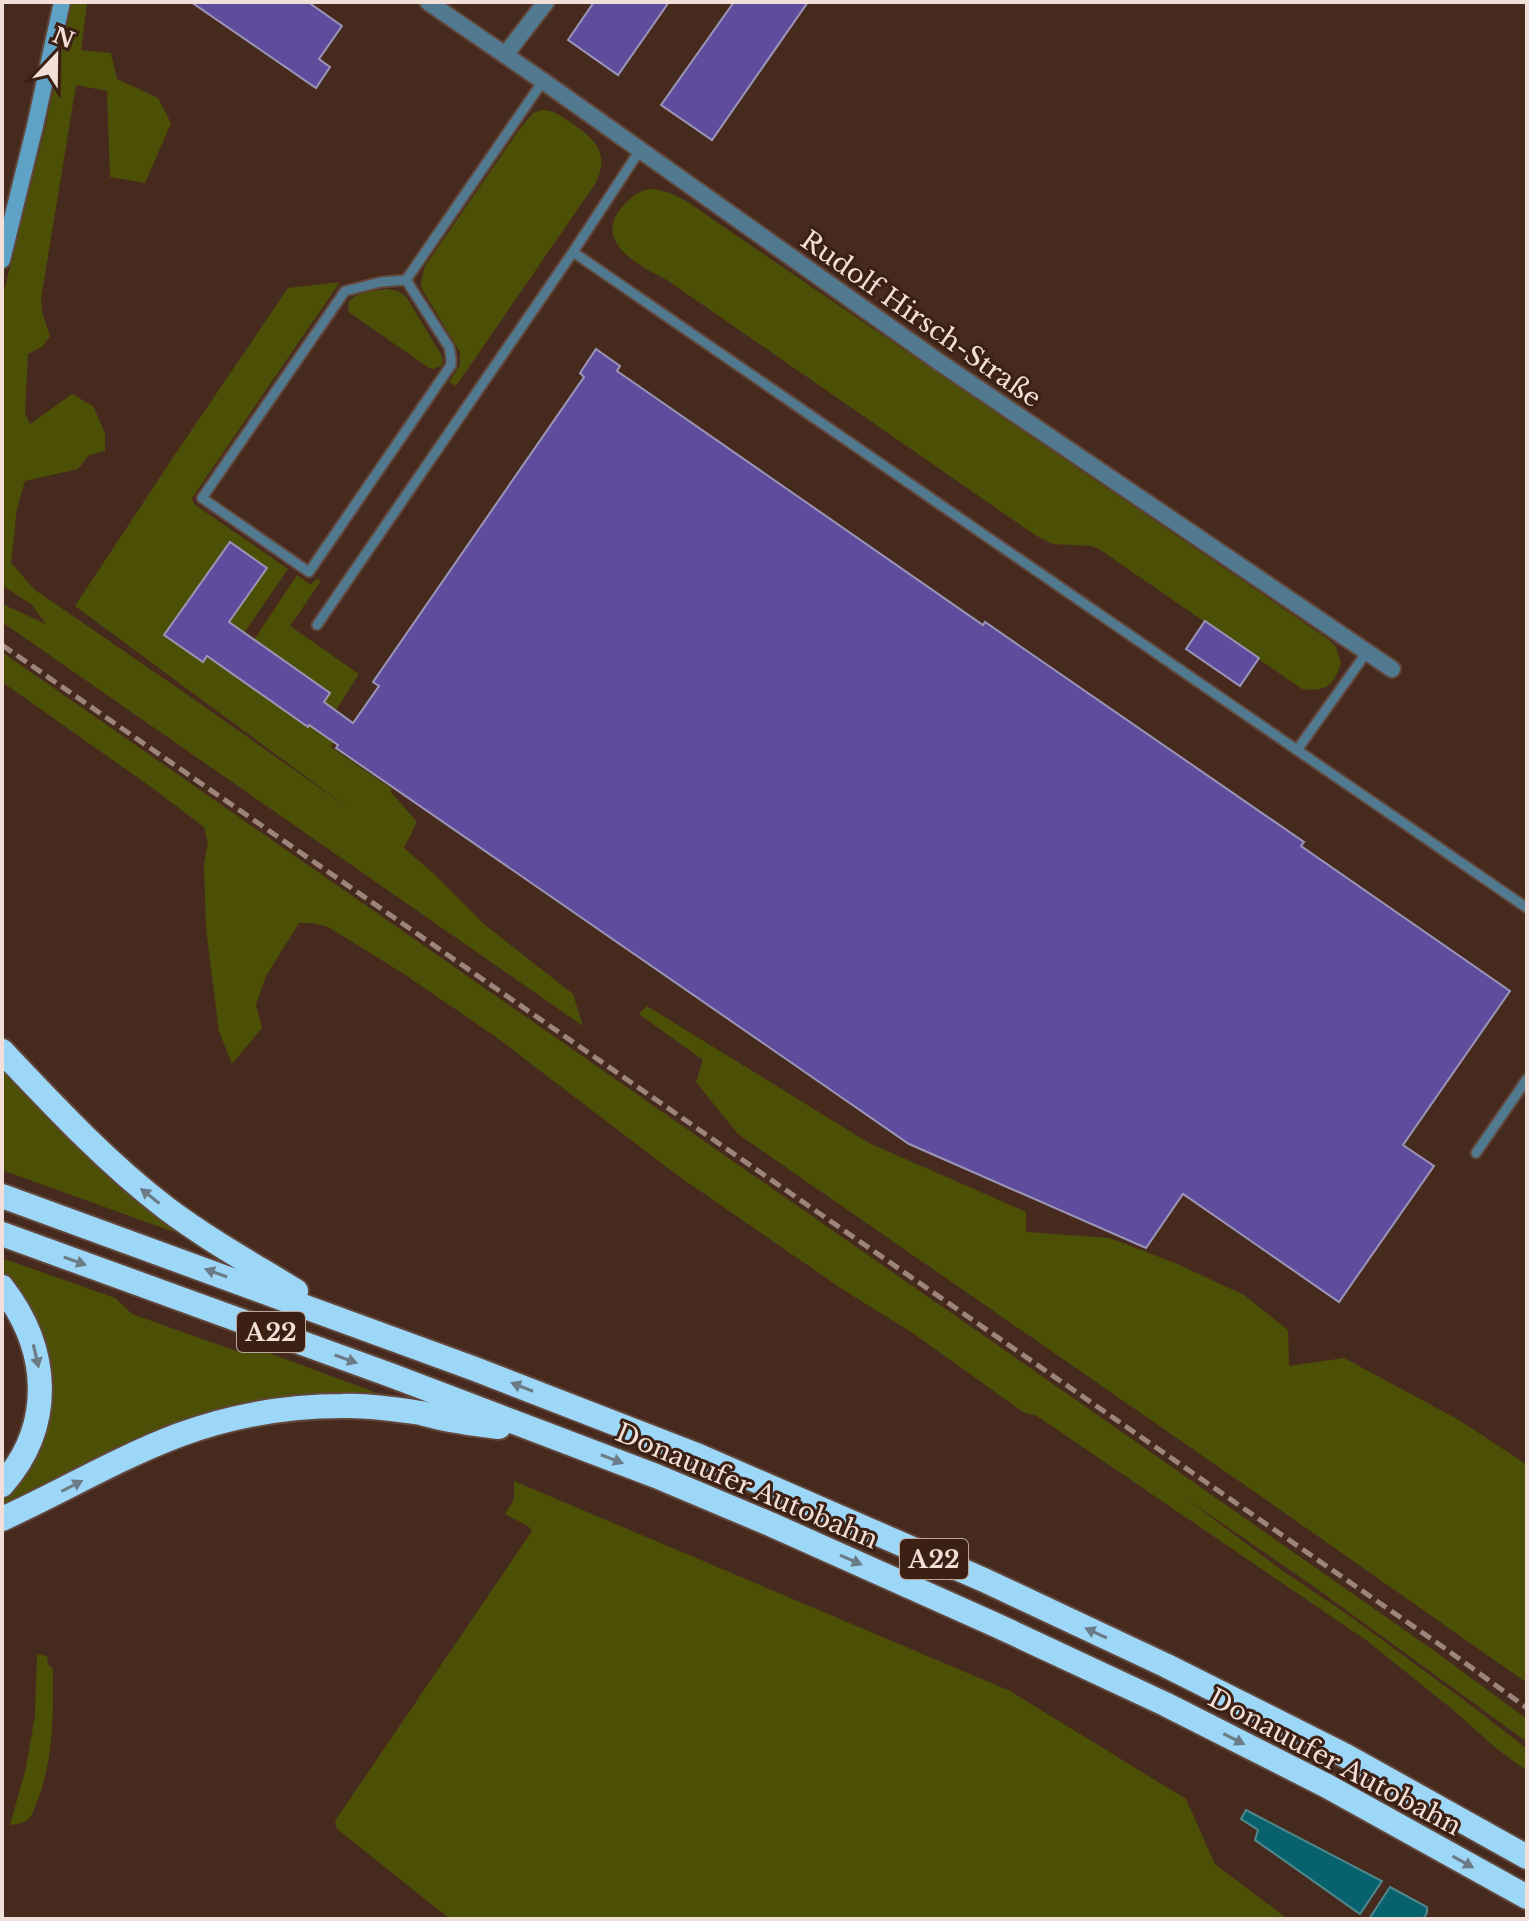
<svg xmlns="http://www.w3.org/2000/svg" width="1529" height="1921" viewBox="0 0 1529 1921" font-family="'Libre Baskerville',serif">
  <rect width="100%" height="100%" fill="#472a1e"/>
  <path fill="#4c5006" d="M 72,2 L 87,2 L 81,50 L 111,53 L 117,79 L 158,98 L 171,123 L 145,183 L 110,177 L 107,91 L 76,85 L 41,299 L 42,312 L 50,336 L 42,347 L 28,354 L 25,413 L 30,424 L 72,394 L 93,406 L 105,433 L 105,451 L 89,455 L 78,469 L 25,481 L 17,508 L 11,563 L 35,590 L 182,691 L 351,810 L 75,606 L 176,453 L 288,288 L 340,282 L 192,498 L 194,504 L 288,569 L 244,633 L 229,622 L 267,568 L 230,542 L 165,635 L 202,662 L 207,656 L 307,726 L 309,725 L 334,742 L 331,747 L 392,789 L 390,791 L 417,822 L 404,848 L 433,873 L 484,924 L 573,994 L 583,1026 L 2,622 L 2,604 L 46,624 L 32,605 L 2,585 L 2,299 L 46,125 Z
    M 542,110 C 553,110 561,116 570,122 C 595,139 611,153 595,184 L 456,386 L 449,382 L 460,365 L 460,352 L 422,289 L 421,283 L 425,266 L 519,130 L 533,113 Z
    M 649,189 C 675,189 697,209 718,223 L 1328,639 L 1336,647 L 1341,663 C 1334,686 1325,692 1302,689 L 1099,549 L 1091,546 L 1053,544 L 1035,535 L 667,280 C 639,266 591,241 623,206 C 630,198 638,191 649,189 Z
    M 387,289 L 398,291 L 407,298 L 442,356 L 443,361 L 441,366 L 433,369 L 429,368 L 350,313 C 340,293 373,291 387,289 Z
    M 297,575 L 311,585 L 316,579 L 321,581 L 290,626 L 359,674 L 336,710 L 324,702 L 330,693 L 254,640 Z
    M 2,652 L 1109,1423 L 1433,1650 L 1527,1719 L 1527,1742 L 1309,1583 L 1184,1497 L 1280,1569 L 1351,1617 L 1468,1703 L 1527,1749 L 1527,1771 L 1496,1748 L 1452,1709 L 1366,1640 L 1037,1416 L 1023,1412 L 914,1334 L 845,1291 L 677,1175 L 496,1037 L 404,974 L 328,927 L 313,923 L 299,923 L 266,976 L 256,1005 L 262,1028 L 232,1064 L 219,1031 L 206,929 L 204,864 L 208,843 L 204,827 L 151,787 L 2,682 Z
    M 647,1006 L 869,1143 L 1026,1212 L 1026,1232 L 1109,1238 L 1175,1263 L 1244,1295 L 1288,1330 L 1289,1366 L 1344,1358 L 1459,1420 L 1527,1465 L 1527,1683 L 1272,1504 L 738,1134 L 696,1082 L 703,1060 L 639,1014 Z
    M 2,1064 L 176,1225 L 174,1232 L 2,1170 Z
    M 2,1258 L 115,1298 L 132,1314 L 236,1351 L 269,1353 L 393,1399 L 315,1397 L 2,1509 L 2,1496 L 42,1430 L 8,1282 L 2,1275 Z
    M 514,1481 L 1010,1691 L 1186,1799 L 1215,1864 L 1288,1919 L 450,1919 L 337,1829 L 335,1821 L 532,1531 L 528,1526 L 505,1514 L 514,1499 Z
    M 37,1654 L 47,1656 L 48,1664 L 53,1669 C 53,1714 54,1762 36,1804 C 34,1810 32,1816 27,1820 C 22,1824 15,1824 10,1825 L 26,1768 L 35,1715 Z"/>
  <path fill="#07626d" stroke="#4e888d" stroke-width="2" d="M 1246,1810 L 1382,1881 L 1360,1914 L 1255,1840 L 1258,1830 L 1241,1819 Z
    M 1390,1887 L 1427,1907 L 1427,1913 L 1423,1919 L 1369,1919 Z"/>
  <path fill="#604c9d" stroke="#9b96b7" stroke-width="2" d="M 191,2 L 308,2 L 342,26 L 319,59 L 330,67 L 316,88 Z
    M 594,2 L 669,2 L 618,75 L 568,40 Z
    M 734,2 L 808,2 L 712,140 L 661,105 Z
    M 596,349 L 620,366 L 617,371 L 983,625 L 985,622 L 1304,842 L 1301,846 L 1510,991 L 1403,1145 L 1434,1166 L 1339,1302 L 1183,1194 L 1146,1248 L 909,1144 L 336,748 L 338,745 L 309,725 L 308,727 L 207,656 L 203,662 L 164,635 L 230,542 L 267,568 L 229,622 L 330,693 L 324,702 L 353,723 L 379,686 L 373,682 L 584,377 L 580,373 Z
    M 1205,621 L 1259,658 L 1240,686 L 1186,649 Z"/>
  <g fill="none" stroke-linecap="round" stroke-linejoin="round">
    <defs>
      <path id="service" d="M 573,252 L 1297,750
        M 406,280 L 449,347 L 451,357 L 451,365 L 309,572 L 202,498 L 345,291 L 381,282 L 406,280 L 543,81
        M 317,625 L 573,252 L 640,150
        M 1367,652 L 1297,750 L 1527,908
        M 1476,1153 L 1527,1079"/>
      <path id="minor" d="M 428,2 L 543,81 L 939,362 L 1392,669
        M 505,55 L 546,2"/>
      <path id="secondary" d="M 2,260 L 35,126 L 62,2"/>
      <path id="motorway" d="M 2,1051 C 54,1106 106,1162 166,1208 C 207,1239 252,1264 296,1291
        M 2,1196 L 475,1369 L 699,1456 L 984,1580 L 1167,1666 L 1346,1756 L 1527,1857
        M 2,1234 L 393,1376 L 656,1476 L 770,1524 L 998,1626 L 1165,1704 L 1327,1786 L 1527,1897
        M 2,1287 C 50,1349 55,1425 2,1485
        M 2,1519 C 61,1492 118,1458 179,1435 C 231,1416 287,1406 342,1406 C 368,1405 395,1409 421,1413 C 433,1416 445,1420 457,1421 C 471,1424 485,1425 499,1427"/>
    </defs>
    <use href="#service" stroke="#62473c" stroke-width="13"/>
    <use href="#minor" stroke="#62473c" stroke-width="20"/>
    <use href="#secondary" stroke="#62473c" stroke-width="20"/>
    <use href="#motorway" stroke="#62473c" stroke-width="28"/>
    <use href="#service" stroke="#517a90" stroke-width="9"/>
    <use href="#minor" stroke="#517a90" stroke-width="16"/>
    <use href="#secondary" stroke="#5ea2c5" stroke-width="16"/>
    <use href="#motorway" stroke="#9cd7f8" stroke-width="24"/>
    <path stroke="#9d857b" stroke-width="5" stroke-dasharray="12 6" stroke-linecap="butt" d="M 2,645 L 1443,1647 L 1527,1708"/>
  </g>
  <defs><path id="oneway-solid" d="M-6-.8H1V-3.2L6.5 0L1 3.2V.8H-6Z" transform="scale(2)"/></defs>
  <g fill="#6c7c86">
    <use href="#oneway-solid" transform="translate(150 1196) rotate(-142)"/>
    <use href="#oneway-solid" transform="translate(75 1261) rotate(20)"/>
    <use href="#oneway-solid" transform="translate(216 1273) rotate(-160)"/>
    <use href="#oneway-solid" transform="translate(36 1356) rotate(77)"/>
    <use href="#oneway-solid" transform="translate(346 1359) rotate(20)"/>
    <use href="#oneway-solid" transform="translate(522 1387) rotate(-159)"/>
    <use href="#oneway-solid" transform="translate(612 1459) rotate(21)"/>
    <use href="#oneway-solid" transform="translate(72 1486) rotate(-27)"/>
    <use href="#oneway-solid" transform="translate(851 1560) rotate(24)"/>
    <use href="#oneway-solid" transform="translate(1096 1633) rotate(-155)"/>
    <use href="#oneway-solid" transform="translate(1234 1739) rotate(27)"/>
    <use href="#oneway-solid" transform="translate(1463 1862) rotate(29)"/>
  </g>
  <g text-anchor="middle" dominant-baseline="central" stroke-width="6" stroke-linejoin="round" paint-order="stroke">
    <g fill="#3c2014" stroke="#bba69c" stroke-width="2">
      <rect x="237" y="1312" width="68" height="40" rx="6"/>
      <rect x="900" y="1539" width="68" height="40" rx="6"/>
    </g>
    <g font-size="24" font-weight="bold" fill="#f2dfd7">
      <text x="271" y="1332">A22</text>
      <text x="934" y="1559">A22</text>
    </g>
    <g font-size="26" fill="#f2dfd7" stroke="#3c2014">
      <text transform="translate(921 319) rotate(35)">Rudolf Hirsch-Straße</text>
      <text transform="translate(747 1486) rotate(23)">Donauufer Autobahn</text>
      <text transform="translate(1335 1762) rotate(28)">Donauufer Autobahn</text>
    </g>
  </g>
  <rect width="1529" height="1921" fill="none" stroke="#f2dfd7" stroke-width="8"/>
  <g transform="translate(56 56) rotate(22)" stroke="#3c2014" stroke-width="6" paint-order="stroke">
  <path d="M0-6L14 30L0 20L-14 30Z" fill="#f2dfd7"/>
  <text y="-12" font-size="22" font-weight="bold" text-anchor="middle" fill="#f2dfd7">N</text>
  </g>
</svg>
